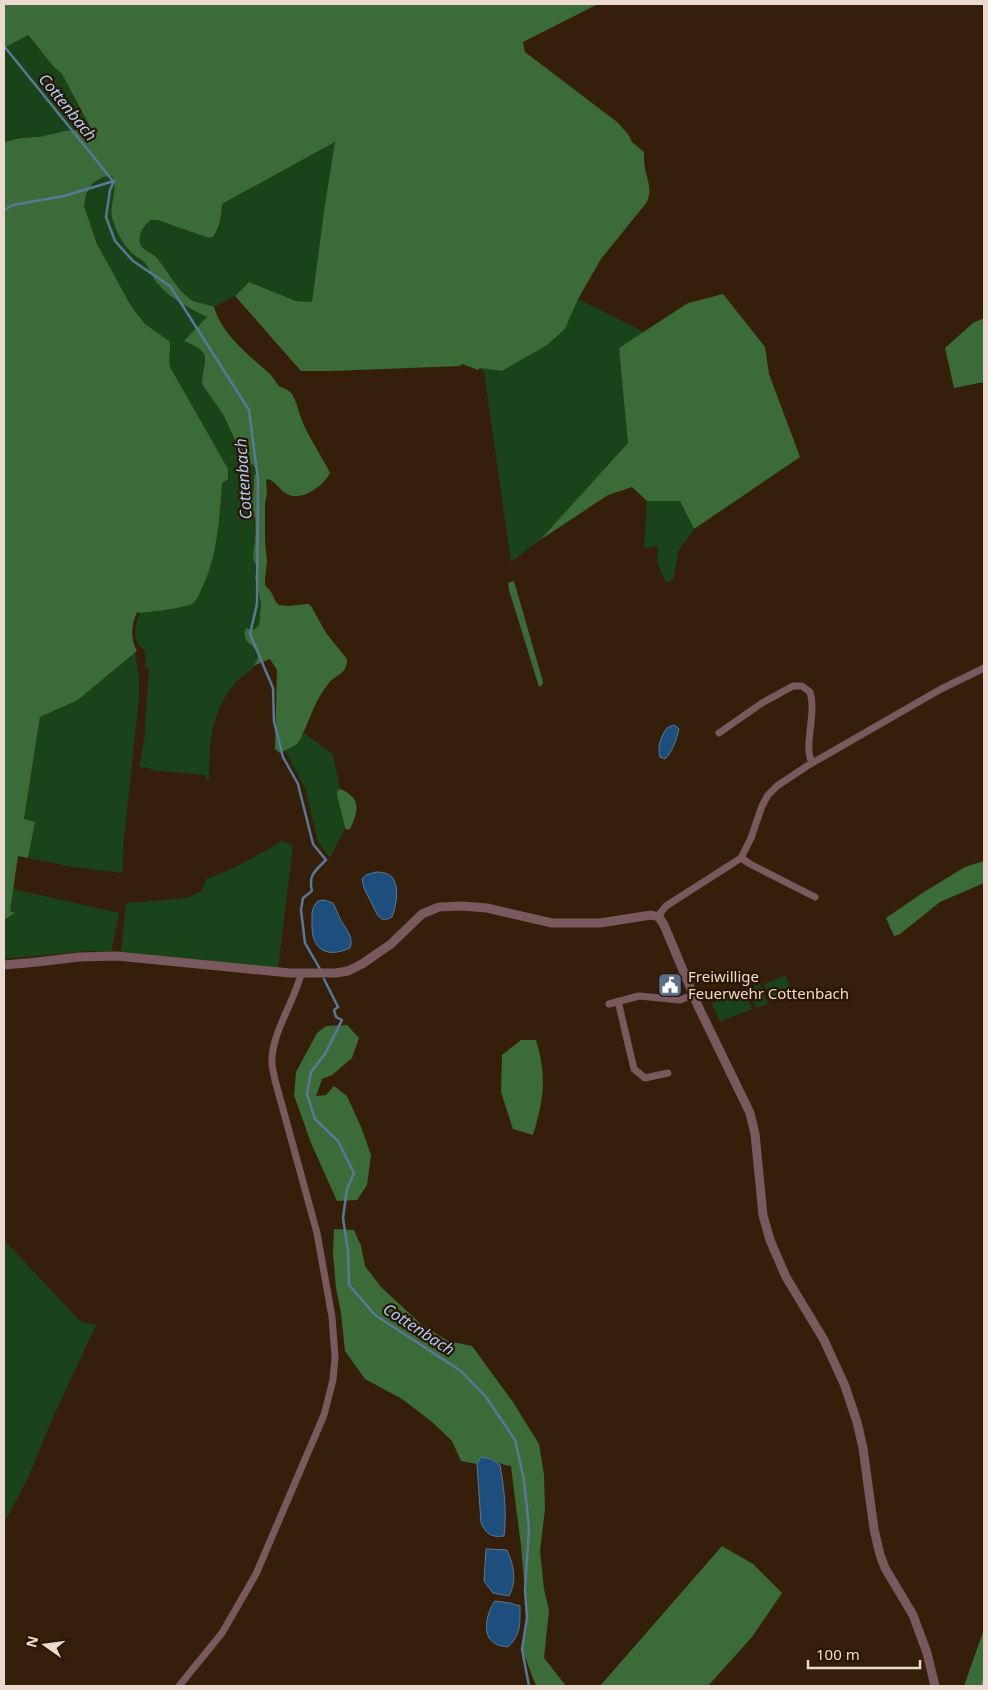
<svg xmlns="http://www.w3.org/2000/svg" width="988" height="1690" viewBox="0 0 988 1690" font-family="'Noto Sans',sans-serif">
  <rect width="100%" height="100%" fill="#351f0b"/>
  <path fill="#1a4319" d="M 27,35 L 53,66 L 62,74 L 89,126 L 79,130 L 65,131 L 39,137 L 21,138 L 4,142 L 4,48 Z
    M 336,142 L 325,204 L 312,303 L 296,301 L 249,282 L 235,296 L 214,307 C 206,303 196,304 189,298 C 175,287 168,271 157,258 C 152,252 142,251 140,243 C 138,233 144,226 151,220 L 157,220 L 209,238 L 213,237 C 220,227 221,217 222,204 Z
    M 110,175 L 115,183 L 114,192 L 133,254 L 143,261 L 148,267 L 152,275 L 180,304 L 208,317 L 197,346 C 212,359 203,368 202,384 L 224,416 L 240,451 L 258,471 L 258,474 L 254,476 L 253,496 L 255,537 L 254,546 L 257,569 L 255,578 L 261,603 L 259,626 L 253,630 L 249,628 L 249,644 C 253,648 261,652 259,659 C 256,668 243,675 237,681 C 211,710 209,743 209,780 L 207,780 L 205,775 L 151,770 L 150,768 L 139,767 L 144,741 L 149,668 L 145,667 L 146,659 L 144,649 L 139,646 C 133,635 135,625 140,613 L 171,609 L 216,545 L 222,483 L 229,473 L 170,367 L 168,358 L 171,345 C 161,335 147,329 139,318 C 118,291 101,254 89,222 C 87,217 84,210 84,204 C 85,189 95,178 110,175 Z
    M 578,299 L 644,332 L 619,349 L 629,443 L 540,540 L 511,562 L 484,372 L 480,368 L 502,371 L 565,329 Z
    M 647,501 L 680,501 L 694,529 L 679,550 L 673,579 L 666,583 L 657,562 L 658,546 L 644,548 Z
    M 135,653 L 139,678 L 139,699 L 124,838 L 122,873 L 73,867 L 28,858 L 35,822 L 24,820 L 40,717 L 78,700 Z
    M 304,733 L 333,754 L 340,789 L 337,791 L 337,795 L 345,828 L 330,858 L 318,842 L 305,788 L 285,751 L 296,745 Z
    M 282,841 L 293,846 L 278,968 L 121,952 L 126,903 L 187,898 L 202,891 L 206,879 C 233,870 258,855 282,841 Z
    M 13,889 L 119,913 L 111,952 L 88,951 L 4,959 L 4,920 L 14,913 L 10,911 Z
    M 785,975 L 793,993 L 772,1002 L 764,984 Z
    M 760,984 L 768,1004 L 756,1008 L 749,989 Z
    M 744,990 L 752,1009 L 720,1022 L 712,1003 Z
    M 4,1240 L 80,1321 L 96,1325 L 50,1424 L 28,1478 L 4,1523 Z"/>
  <path fill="#3b6b39" d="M 4,4 L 598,4 L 523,42 L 525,52 L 617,122 L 628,134 L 632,142 L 644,152 C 644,158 644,164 645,169 C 648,182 652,189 647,202 L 601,259 L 578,299 L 565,329 L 547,345 L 502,371 L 480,368 L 478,370 L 462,364 L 460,366 L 332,371 L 301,371 L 235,296 L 249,282 L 296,301 L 312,302 L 325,204 L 335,142 L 222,204 C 221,217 220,227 213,237 L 209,238 L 157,220 L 151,220 C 144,226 138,233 140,243 C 142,251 152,252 157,258 C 168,271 175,287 189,298 C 196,304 206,303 214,307 C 222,335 249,355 270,374 C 273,377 276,383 279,386 C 284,389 288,389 292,394 C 297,402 299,414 303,423 C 310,440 322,456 330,473 C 324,486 301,502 287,494 C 280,490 276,482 268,479 L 266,480 L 267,493 L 265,503 L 265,540 L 267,562 L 265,578 L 265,585 L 271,592 L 276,602 L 279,605 L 288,606 L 308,604 L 311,606 L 326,633 L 347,659 C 347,675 337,673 329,683 C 315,699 309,722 300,740 L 296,745 L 280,753 L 275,749 L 277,670 L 270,659 L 253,666 C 270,646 237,647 246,628 L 253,630 L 259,626 L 261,603 L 255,578 L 257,566 C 250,558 255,547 255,538 C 256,531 255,524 255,517 C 246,509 252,503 253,493 C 254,487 254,481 254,475 L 258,474 L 258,471 L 240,451 L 224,416 L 202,384 C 203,359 215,353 184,341 L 207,317 C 188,308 171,299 157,283 C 152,277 150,269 145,263 C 142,259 137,258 133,254 C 122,244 116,231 112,217 C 109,203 119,190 112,176 L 103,177 L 93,183 L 86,194 L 84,206 L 97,244 L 131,306 L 145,324 L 169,341 C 172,346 168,358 170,367 L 228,469 L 228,479 L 222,483 C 219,520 218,556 201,590 C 199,594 197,600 193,603 C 187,608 150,612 140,613 L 137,612 C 131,626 130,638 137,651 L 78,700 L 40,717 L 24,819 L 35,822 L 28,858 L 18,856 L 10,911 L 15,913 L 4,920 L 4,142 L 21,138 L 39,137 L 65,131 L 79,130 L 89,125 L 62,74 L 53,66 L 28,35 L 4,48 Z
    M 723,294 L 765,347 L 769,374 L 800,457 L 694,529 L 680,501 L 647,501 L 632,487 L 608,495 L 540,540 L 628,443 L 619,348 L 688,303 Z
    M 984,318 L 984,382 L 954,388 L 945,348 L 973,323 Z
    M 514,581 L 543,682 L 542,685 L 539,687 L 509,590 L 508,583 Z
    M 340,789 C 361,797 359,811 350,829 L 347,830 L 345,828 L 337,795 L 337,791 Z
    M 984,861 L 984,883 L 940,902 L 900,934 L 894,936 L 886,918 L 924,892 L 965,867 Z
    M 347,1025 L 359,1038 L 352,1058 L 332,1075 L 322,1079 L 316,1096 L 326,1095 L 334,1086 L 347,1096 L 361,1127 L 371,1155 L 367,1185 L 357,1200 L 337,1201 L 311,1143 L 294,1095 L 296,1072 L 317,1033 L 326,1026 Z
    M 521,1040 L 536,1040 C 547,1077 544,1099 533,1135 L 513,1129 L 501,1092 L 502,1055 Z
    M 334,1229 L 354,1230 L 361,1246 L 365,1266 L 381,1287 L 422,1325 L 448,1341 L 472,1346 L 513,1402 L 539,1444 L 544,1475 L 545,1509 L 540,1551 L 544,1589 L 549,1610 L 544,1658 L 566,1686 L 536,1686 L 522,1649 L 527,1618 L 521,1546 L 511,1466 C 500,1465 492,1459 481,1457 L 477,1464 L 461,1461 L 452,1441 L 431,1421 L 402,1399 L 365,1379 L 345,1351 L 341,1313 L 336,1288 L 333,1253 Z
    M 722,1546 L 753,1564 L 782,1593 L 752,1637 L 708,1686 L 600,1686 Z
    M 984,1629 L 984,1686 L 964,1686 Z"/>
  <path fill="#1d4e7e" stroke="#5a7896" d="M 673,725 L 676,726 L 679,729 C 676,740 673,751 665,759 L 660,757 C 657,747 661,736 667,728 Z
    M 376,872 C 381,872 388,873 392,877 C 400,887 396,907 392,917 C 386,920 383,921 378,916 L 364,888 L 362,879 L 366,875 Z
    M 324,900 L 333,903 C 335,907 336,910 338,914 C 342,926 355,935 350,948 C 326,959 311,949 312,923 C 312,913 311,909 318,901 Z
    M 481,1457 L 491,1459 L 500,1465 C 504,1488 507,1512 504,1536 C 492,1538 486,1534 481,1523 L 477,1464 Z
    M 486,1549 L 507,1550 C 514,1566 517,1581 509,1596 L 493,1593 L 484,1581 Z
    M 495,1601 L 510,1603 L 520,1606 C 520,1624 521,1634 508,1647 C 504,1646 499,1646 496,1644 C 480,1636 487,1612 495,1601 Z"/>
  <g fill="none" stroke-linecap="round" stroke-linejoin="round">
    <path stroke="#5a7896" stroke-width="2.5" d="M 4,46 L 113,181
      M 114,181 L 110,190 L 106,217 L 115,241 L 133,261 L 170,286 L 249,410 L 258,480 L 257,604 L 250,634 L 273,688 L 274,722 L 283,757 L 298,784 L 313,844 L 326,860 C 315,871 308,875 312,891 L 303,898 L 301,910 L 305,943 L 320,969
      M 4,210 L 13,205 L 64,196 L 114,181
      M 324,979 L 338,1007 L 334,1010 L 336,1017 L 342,1020 L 325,1054 L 311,1072 L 307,1094 L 315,1119 L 338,1141 L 354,1173 L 347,1189 L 343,1218 L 348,1251 L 349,1285 L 375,1315 L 461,1371 L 486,1397 L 515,1440 L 524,1480 L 529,1528 L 525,1590 L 527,1618 L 522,1649 L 529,1686
      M 982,1686 L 984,1680"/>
    <path stroke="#79595d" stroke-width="7" d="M 719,733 L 762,703 L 793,686 L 802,686 L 810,692 C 817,714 803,745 812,763
      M 741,858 L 750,864 L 815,897
      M 658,916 L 666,906 L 741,858 L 751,838 L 762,806 L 768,795 L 777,786 L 807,766 L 941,689 L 984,668
      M 618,1001 L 634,1069 L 645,1078 L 668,1073
      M 609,1004 L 639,996 L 680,1000 L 693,995
      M 179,1686 L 222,1633 L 256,1574 L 324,1415 L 333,1380 L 335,1357 L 332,1317 L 317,1233 L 275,1080 C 274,1075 273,1070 272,1065 C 270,1035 294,1003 301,974"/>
    <path stroke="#79595d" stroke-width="9" d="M 4,965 L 37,962 L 79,957 L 117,956 L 290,973 L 336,973 L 348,971 L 362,964 L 391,944 L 422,914 L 439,907 L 462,906 L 487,908 L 552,923 L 600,923 L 651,915 L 659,917 L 664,925 L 698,1006 L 750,1113 L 755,1134 L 763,1215 L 770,1240 L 786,1277 L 824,1340 L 845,1386 L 857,1422 L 863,1448 L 874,1529 L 880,1555 L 885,1568 L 913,1615 L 927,1653 L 935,1686"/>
  </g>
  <defs>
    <symbol id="civic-square" viewBox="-11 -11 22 22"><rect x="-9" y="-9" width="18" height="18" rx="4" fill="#5c6f8a" stroke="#2b1503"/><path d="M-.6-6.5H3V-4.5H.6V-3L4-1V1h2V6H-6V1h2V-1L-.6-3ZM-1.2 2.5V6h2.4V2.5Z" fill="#fff"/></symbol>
  </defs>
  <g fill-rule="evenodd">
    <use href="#civic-square" x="656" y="971" width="28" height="28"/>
  </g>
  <g text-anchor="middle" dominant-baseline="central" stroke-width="4.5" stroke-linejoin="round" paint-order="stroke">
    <g font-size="15" fill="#eadacf" stroke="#2b1503" text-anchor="start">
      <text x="688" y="976">Freiwillige<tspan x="688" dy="17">Feuerwehr Cottenbach</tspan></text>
    </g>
    <g font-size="16" font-style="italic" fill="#a5cdf9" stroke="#2b1503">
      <text transform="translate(68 107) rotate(51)">Cottenbach</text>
      <text transform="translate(243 479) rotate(-94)">Cottenbach</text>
      <text transform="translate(419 1329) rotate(33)">Cottenbach</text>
    </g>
  </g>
  <rect width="988" height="1690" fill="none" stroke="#eadacf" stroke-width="10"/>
  <g transform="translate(45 1645) rotate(284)" stroke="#2b1503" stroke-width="4" paint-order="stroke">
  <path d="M0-4L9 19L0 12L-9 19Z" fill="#eadacf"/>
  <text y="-8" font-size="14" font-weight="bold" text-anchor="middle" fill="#eadacf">N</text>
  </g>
  <path d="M808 1660v8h112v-8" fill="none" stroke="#eadacf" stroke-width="2.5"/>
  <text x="816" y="1660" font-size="15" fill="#eadacf" stroke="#2b1503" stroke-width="4" paint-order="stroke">100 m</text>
</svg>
